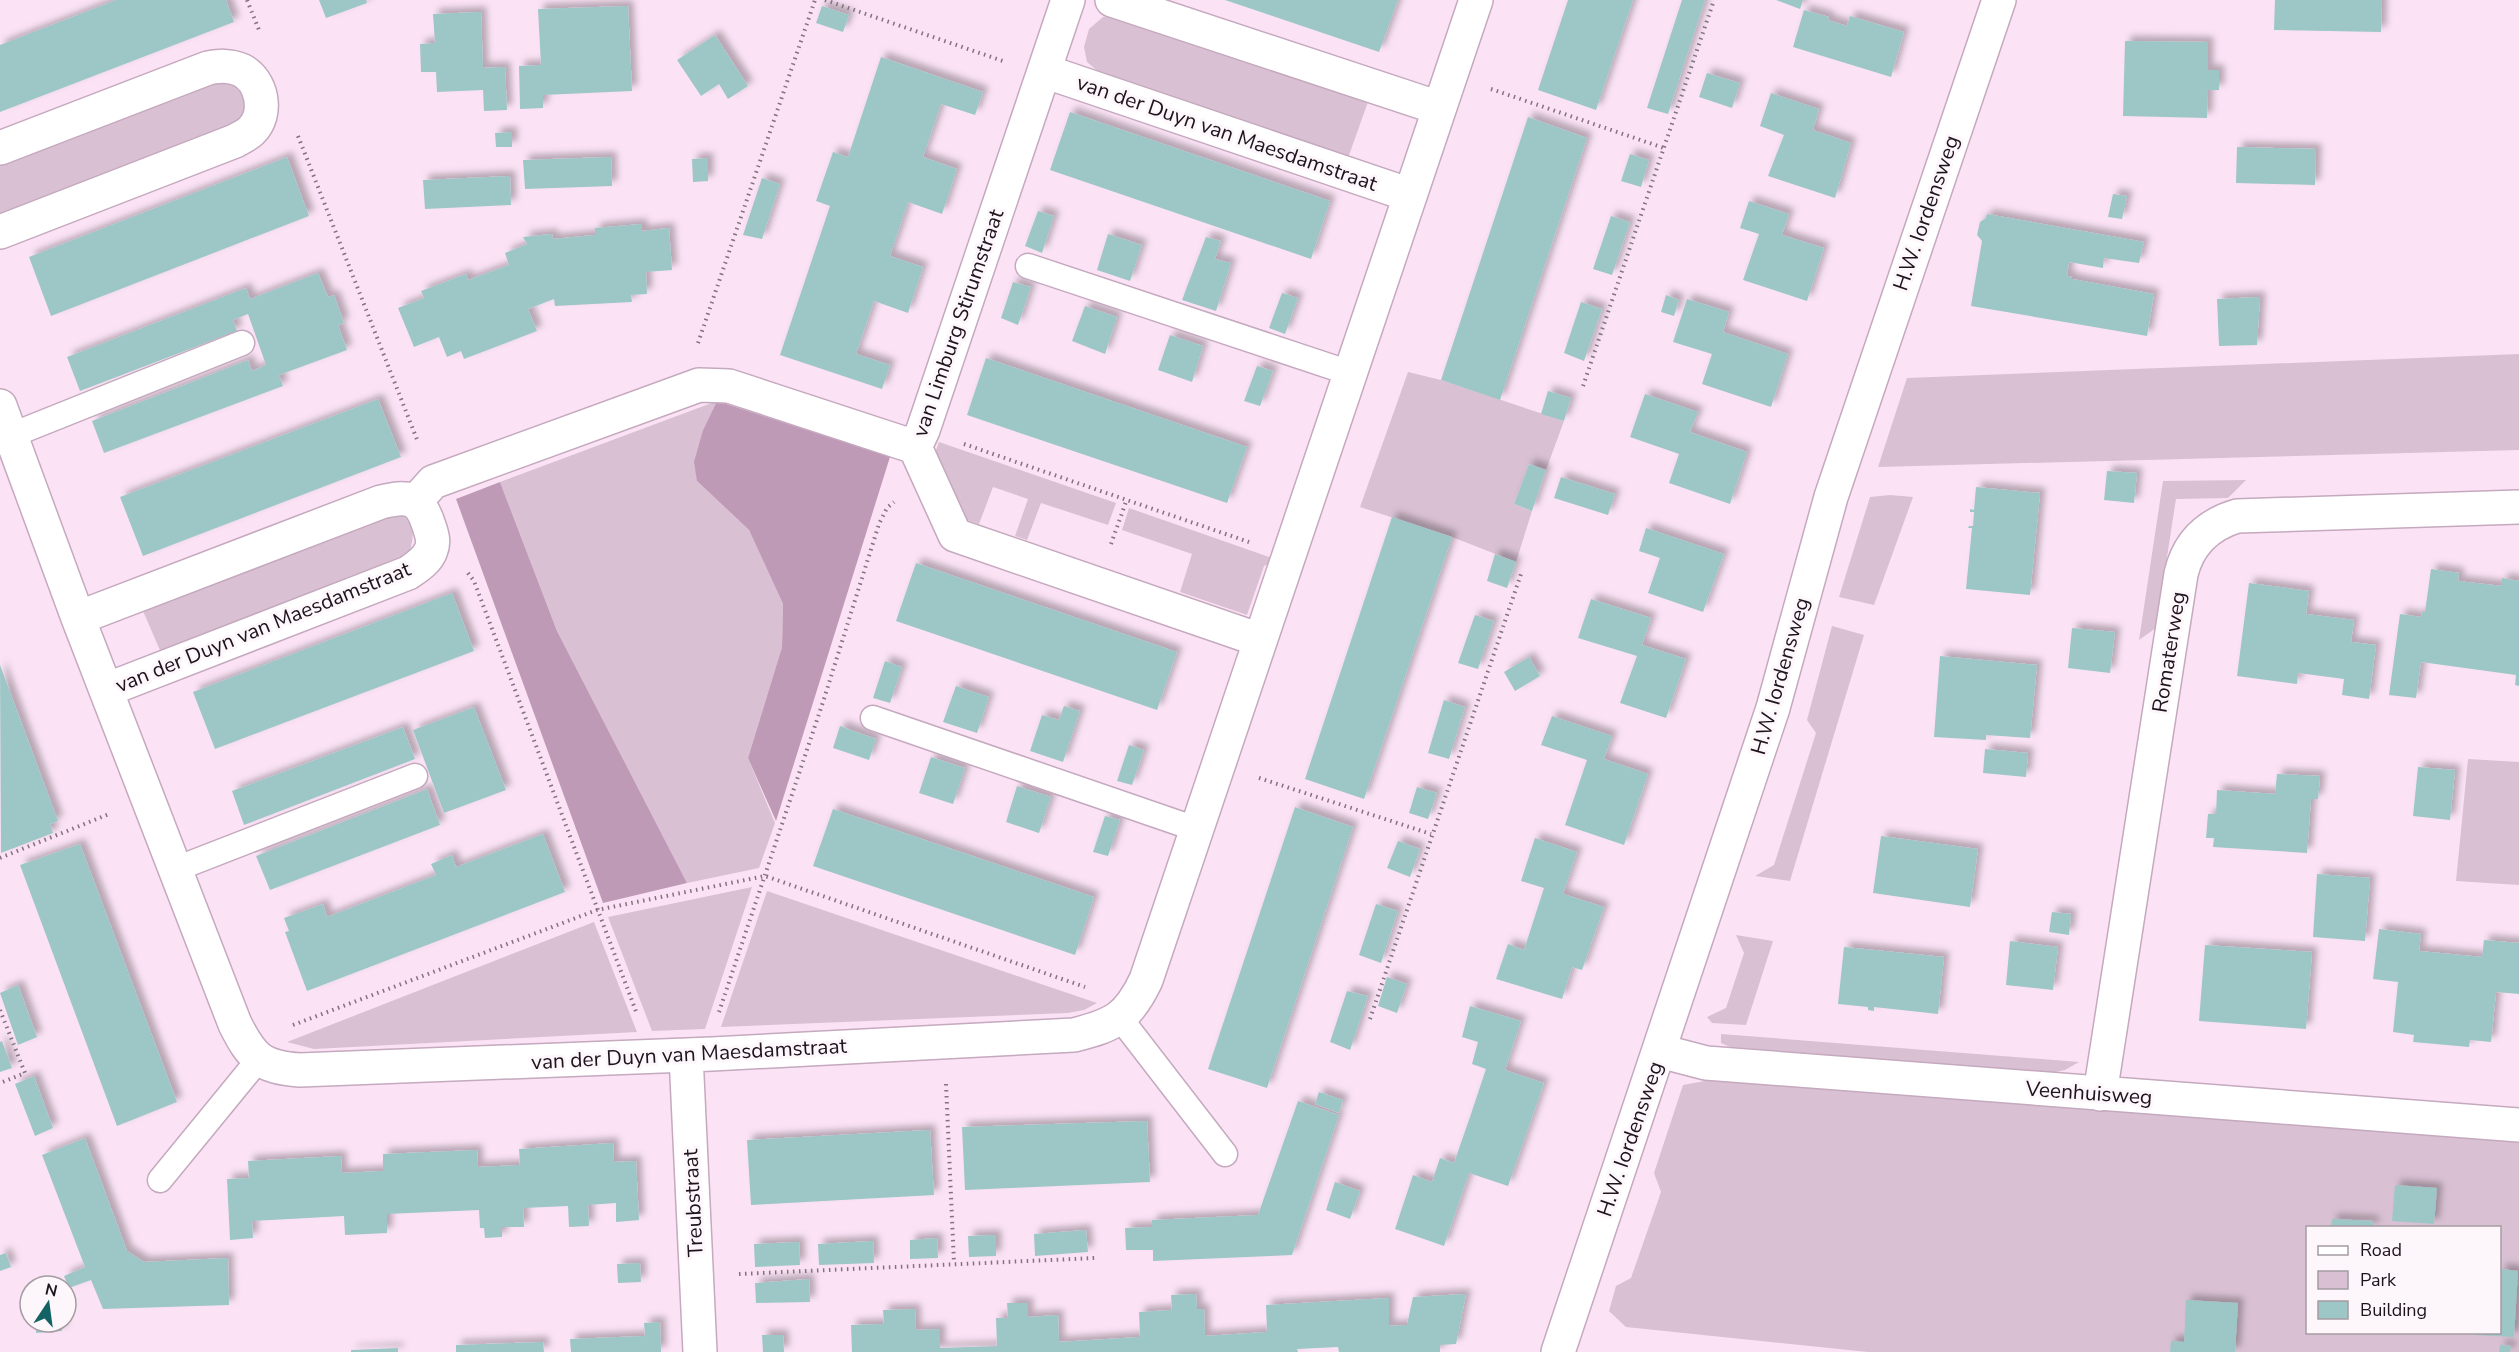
<svg xmlns="http://www.w3.org/2000/svg" width="2519" height="1352" viewBox="0 0 2519 1352" font-family="'Nunito Sans',sans-serif">
  <defs>
    <filter id="shadow"><feDropShadow dx="5.5" dy="-5.5" stdDeviation="3" flood-color="#0004"/></filter>
  </defs>
  <rect width="100%" height="100%" fill="#fbe3f5"/>
  <path fill="#d9c1d3" fill-rule="evenodd" d="M 1121,14 L 1369,99 L 1348,158 L 1100,73 L 1087,62 L 1084,47 L 1089,29 L 1103,17 Z
    M 212,79 L 232,81 L 248,96 L 243,119 L 232,129 L 0,218 L 0,161 Z
    M 2519,354 L 2519,450 L 1878,467 L 1907,378 Z
    M 1408,372 L 1441,380 L 1564,421 L 1546,470 L 1529,464 L 1514,504 L 1532,511 L 1516,562 L 1452,537 L 1360,507 Z
    M 717,401 L 703,430 L 697,481 L 749,530 L 783,604 L 782,647 L 748,758 L 775,823 L 759,868 L 687,883 L 557,631 L 500,482 Z
    M 939,442 L 1116,503 L 1108,525 L 1041,503 L 1027,540 L 1015,536 L 1028,499 L 993,487 L 979,524 L 967,520 L 935,453 Z
    M 2246,480 L 2228,498 L 2176,499 L 2156,628 L 2139,640 L 2163,481 Z
    M 1890,495 L 1913,497 L 1874,605 L 1839,597 L 1870,497 Z
    M 1129,508 L 1278,560 L 1264,566 L 1247,615 L 1180,592 L 1192,554 L 1122,530 Z
    M 376,513 C 383,513 393,512 400,514 C 418,519 413,544 408,556 L 162,655 L 140,604 Z
    M 1832,626 L 1864,635 L 1790,881 L 1755,876 L 1774,865 L 1816,733 L 1807,720 Z
    M 2468,759 L 2519,762 L 2519,885 L 2456,881 Z
    M 752,887 L 705,1029 L 652,1031 L 608,917 Z
    M 767,891 L 1097,1003 L 1084,1010 L 1068,1013 L 721,1027 Z
    M 594,922 L 637,1032 L 314,1049 L 287,1042 Z
    M 1736,935 L 1773,941 L 1746,1025 L 1712,1023 L 1707,1017 L 1726,1008 L 1744,953 Z
    M 1721,1034 L 2079,1062 L 2065,1070 L 2051,1073 L 1730,1047 L 1721,1043 Z
    M 1710,1080 L 2519,1141 L 2519,1352 L 1868,1352 L 1626,1327 L 1609,1311 L 1616,1286 L 1631,1278 L 1661,1192 L 1654,1173 L 1683,1085 ZM 2308,1228 L 2500,1228 L 2500,1332 L 2308,1332 Z"/>
  <path fill="#bf9ab7" d="M 717,401 L 890,457 L 776,821 L 748,758 L 782,647 L 783,604 L 749,530 L 697,481 L 694,462 L 703,430 Z
    M 500,482 L 557,631 L 687,883 L 603,903 L 456,499 Z"/>
  <path fill="#9dc7c7" filter="url(#shadow)" d="M 116,0 L 226,0 L 234,22 L 0,112 L 0,45 Z
    M 319,0 L 366,0 L 367,3 L 326,18 Z
    M 1225,0 L 1398,0 L 1379,52 Z
    M 1568,0 L 1633,0 L 1596,110 L 1538,90 Z
    M 1682,0 L 1705,0 L 1668,114 L 1647,108 Z
    M 1776,0 L 1803,0 L 1800,9 Z
    M 2275,0 L 2382,0 L 2381,32 L 2274,30 Z
    M 628,6 L 632,91 L 543,95 L 543,108 L 520,109 L 519,66 L 541,65 L 538,9 Z
    M 822,6 L 849,15 L 843,32 L 816,23 Z
    M 1804,10 L 1829,17 L 1828,20 L 1847,26 L 1850,16 L 1904,32 L 1891,77 L 1793,47 Z
    M 481,12 L 483,68 L 505,67 L 507,110 L 484,111 L 483,90 L 437,92 L 436,72 L 421,72 L 420,44 L 435,43 L 433,14 Z
    M 715,35 L 748,86 L 728,99 L 719,84 L 701,96 L 677,60 Z
    M 2125,41 L 2208,42 L 2208,70 L 2219,70 L 2219,90 L 2208,90 L 2207,118 L 2123,116 Z
    M 881,57 L 983,92 L 975,115 L 941,104 L 923,157 L 957,169 L 942,214 L 908,202 L 890,256 L 923,267 L 908,313 L 874,301 L 856,354 L 890,365 L 882,389 L 780,355 L 830,206 L 816,201 L 833,152 L 848,157 Z
    M 1707,73 L 1740,83 L 1732,108 L 1699,97 Z
    M 1771,93 L 1819,109 L 1813,130 L 1851,143 L 1835,198 L 1768,176 L 1784,135 L 1760,126 Z
    M 1070,112 L 1330,201 L 1311,259 L 1050,170 Z
    M 1528,117 L 1587,138 L 1500,400 L 1441,380 Z
    M 512,132 L 512,147 L 496,147 L 495,133 Z
    M 2237,147 L 2316,149 L 2315,185 L 2236,183 Z
    M 1630,154 L 1649,160 L 1641,187 L 1621,181 Z
    M 287,157 L 309,216 L 51,316 L 29,257 Z
    M 611,157 L 612,186 L 525,189 L 523,160 Z
    M 708,158 L 708,181 L 693,182 L 692,159 Z
    M 510,176 L 511,205 L 425,209 L 423,180 Z
    M 762,178 L 780,184 L 762,239 L 743,235 Z
    M 2113,194 L 2127,196 L 2122,219 L 2108,217 Z
    M 1749,201 L 1789,214 L 1782,235 L 1824,248 L 1807,301 L 1743,280 L 1759,234 L 1740,228 Z
    M 1038,211 L 1054,216 L 1042,253 L 1025,246 Z
    M 1987,214 L 2144,242 L 2139,263 L 2104,258 L 2103,268 L 2069,262 L 2067,276 L 2072,277 L 2072,279 L 2154,294 L 2147,336 L 1971,306 L 1982,241 L 1977,235 L 1980,222 L 1986,218 Z
    M 1611,216 L 1630,222 L 1612,275 L 1593,269 Z
    M 642,224 L 642,231 L 669,228 L 672,270 L 646,272 L 647,294 L 631,295 L 632,302 L 555,306 L 554,299 L 528,309 L 537,331 L 464,359 L 461,351 L 447,357 L 439,337 L 414,347 L 398,308 L 424,298 L 421,291 L 466,274 L 468,280 L 509,265 L 505,253 L 527,244 L 523,237 L 552,234 L 553,239 L 595,235 L 595,228 Z
    M 1108,234 L 1142,245 L 1130,281 L 1097,270 Z
    M 1206,237 L 1221,241 L 1215,259 L 1231,263 L 1216,311 L 1182,300 Z
    M 318,273 L 328,297 L 334,295 L 344,323 L 338,325 L 347,350 L 279,375 L 283,386 L 104,453 L 92,421 L 248,360 L 252,371 L 266,365 L 248,314 L 233,320 L 237,331 L 80,391 L 67,357 L 238,291 L 246,288 L 250,299 Z
    M 1013,282 L 1031,287 L 1018,325 L 1001,318 Z
    M 1282,293 L 1298,298 L 1285,334 L 1269,328 Z
    M 1666,295 L 1679,300 L 1674,316 L 1661,312 Z
    M 2260,297 L 2257,345 L 2219,346 L 2217,299 Z
    M 1687,299 L 1729,312 L 1723,332 L 1788,354 L 1771,407 L 1702,384 L 1712,354 L 1673,342 Z
    M 1581,302 L 1602,309 L 1584,361 L 1564,353 Z
    M 1085,306 L 1117,317 L 1105,354 L 1072,341 Z
    M 1170,335 L 1203,346 L 1192,382 L 1158,370 Z
    M 986,358 L 1247,447 L 1227,503 L 967,415 Z
    M 1257,366 L 1273,371 L 1260,406 L 1244,401 Z
    M 1548,391 L 1571,398 L 1564,421 L 1541,414 Z
    M 1645,394 L 1698,412 L 1690,432 L 1747,452 L 1730,504 L 1669,483 L 1679,454 L 1630,437 Z
    M 378,399 L 401,457 L 143,556 L 120,497 Z
    M 1529,464 L 1546,470 L 1532,511 L 1514,504 Z
    M 2107,471 L 2137,473 L 2134,503 L 2104,500 Z
    M 1561,477 L 1615,494 L 1608,515 L 1554,498 Z
    M 1976,487 L 2040,493 L 2030,595 L 1966,589 L 1972,528 L 1968,528 L 1969,526 L 1973,526 L 1974,512 L 1970,512 L 1970,509 L 1974,510 Z
    M 1392,517 L 1452,537 L 1364,799 L 1305,779 Z
    M 1646,528 L 1724,554 L 1703,612 L 1648,593 L 1660,558 L 1639,551 Z
    M 1495,554 L 1516,562 L 1507,588 L 1487,581 Z
    M 916,563 L 1177,652 L 1157,710 L 896,621 Z
    M 2431,569 L 2459,573 L 2458,581 L 2502,586 L 2502,578 L 2519,581 L 2519,686 L 2515,685 L 2516,675 L 2421,662 L 2416,698 L 2389,695 L 2400,614 L 2421,617 L 2422,612 L 2425,612 Z
    M 2249,583 L 2309,591 L 2306,614 L 2354,620 L 2351,642 L 2376,645 L 2369,699 L 2342,695 L 2344,679 L 2298,673 L 2297,684 L 2237,676 Z
    M 452,593 L 474,651 L 215,749 L 193,692 Z
    M 1591,599 L 1651,618 L 1642,645 L 1686,659 L 1666,718 L 1620,703 L 1637,656 L 1578,638 Z
    M 1475,615 L 1494,621 L 1478,669 L 1458,663 Z
    M 2072,628 L 2115,632 L 2110,673 L 2068,668 Z
    M 1940,656 L 2037,665 L 2030,738 L 1986,735 L 1986,740 L 1934,737 Z
    M 1529,657 L 1540,676 L 1515,691 L 1504,672 Z
    M 885,661 L 902,667 L 890,703 L 873,698 Z
    M 0,665 L 58,821 L 50,824 L 53,833 L 1,853 Z
    M 956,686 L 989,697 L 977,733 L 943,722 Z
    M 1444,700 L 1465,707 L 1449,759 L 1428,753 Z
    M 1064,706 L 1080,711 L 1063,762 L 1030,751 L 1042,715 L 1059,720 Z
    M 474,707 L 506,790 L 444,813 L 413,730 Z
    M 1552,716 L 1612,736 L 1604,759 L 1648,774 L 1624,845 L 1565,825 L 1587,760 L 1541,745 Z
    M 840,726 L 876,739 L 869,760 L 833,748 Z
    M 403,727 L 415,759 L 244,825 L 232,791 Z
    M 1129,745 L 1144,750 L 1132,785 L 1117,781 Z
    M 1985,749 L 2028,753 L 2026,777 L 1983,773 Z
    M 931,757 L 965,768 L 953,804 L 919,793 Z
    M 2418,767 L 2455,770 L 2450,820 L 2413,816 Z
    M 2277,774 L 2320,776 L 2318,799 L 2311,799 L 2307,853 L 2213,847 L 2214,838 L 2206,838 L 2208,814 L 2216,814 L 2217,790 L 2275,794 Z
    M 1017,786 L 1051,797 L 1039,833 L 1006,822 Z
    M 1417,787 L 1437,793 L 1428,819 L 1409,813 Z
    M 427,789 L 440,825 L 270,890 L 256,856 Z
    M 1295,807 L 1353,827 L 1267,1088 L 1208,1069 Z
    M 833,809 L 1094,897 L 1075,955 L 813,866 Z
    M 1105,816 L 1120,820 L 1108,856 L 1093,852 Z
    M 543,834 L 565,892 L 307,991 L 285,932 L 289,931 L 284,918 L 323,904 L 327,917 L 436,875 L 431,864 L 452,855 L 456,867 Z
    M 1881,836 L 1978,849 L 1970,907 L 1873,893 Z
    M 1535,838 L 1577,852 L 1563,894 L 1604,907 L 1582,970 L 1572,967 L 1562,999 L 1496,979 L 1508,944 L 1524,950 L 1544,888 L 1521,881 Z
    M 1398,841 L 1420,849 L 1410,877 L 1387,868 Z
    M 80,844 L 177,1102 L 117,1126 L 20,865 Z
    M 2317,874 L 2370,878 L 2365,941 L 2313,937 Z
    M 1376,904 L 1398,911 L 1381,963 L 1359,955 Z
    M 2052,912 L 2071,914 L 2069,935 L 2049,932 Z
    M 2379,929 L 2421,934 L 2419,951 L 2482,957 L 2484,940 L 2519,943 L 2519,994 L 2496,992 L 2491,1042 L 2470,1040 L 2469,1047 L 2413,1042 L 2414,1035 L 2393,1032 L 2398,982 L 2373,979 Z
    M 2010,941 L 2058,947 L 2053,990 L 2006,985 Z
    M 2205,945 L 2312,952 L 2306,1029 L 2199,1021 Z
    M 1844,947 L 1944,957 L 1938,1014 L 1874,1007 L 1874,1011 L 1868,1010 L 1868,1007 L 1838,1004 Z
    M 1387,977 L 1407,984 L 1397,1013 L 1378,1006 Z
    M 18,985 L 37,1037 L 18,1045 L 0,993 Z
    M 1347,991 L 1368,996 L 1350,1050 L 1330,1042 Z
    M 1470,1006 L 1521,1021 L 1505,1070 L 1544,1083 L 1508,1186 L 1469,1173 L 1444,1246 L 1395,1229 L 1413,1175 L 1432,1182 L 1440,1158 L 1454,1163 L 1470,1117 L 1486,1069 L 1472,1064 L 1478,1042 L 1462,1037 Z
    M 2,1041 L 12,1068 L 0,1072 L 0,1042 Z
    M 34,1076 L 53,1128 L 35,1136 L 15,1084 Z
    M 1319,1092 L 1343,1100 L 1339,1113 L 1315,1104 Z
    M 1298,1101 L 1339,1115 L 1292,1255 L 1153,1261 L 1153,1250 L 1126,1250 L 1125,1228 L 1152,1227 L 1152,1220 L 1258,1215 Z
    M 1147,1121 L 1150,1182 L 965,1190 L 962,1127 Z
    M 930,1130 L 934,1195 L 751,1205 L 747,1140 Z
    M 85,1138 L 127,1251 L 144,1262 L 228,1258 L 229,1305 L 103,1309 L 91,1280 L 69,1288 L 64,1276 L 85,1267 L 42,1155 Z
    M 613,1143 L 614,1162 L 636,1161 L 639,1220 L 616,1222 L 616,1203 L 588,1205 L 589,1226 L 569,1227 L 568,1206 L 523,1208 L 524,1227 L 502,1227 L 502,1237 L 485,1238 L 484,1228 L 480,1228 L 479,1210 L 387,1214 L 387,1233 L 345,1235 L 344,1216 L 252,1221 L 253,1238 L 230,1240 L 227,1179 L 249,1178 L 248,1161 L 341,1156 L 342,1173 L 363,1172 L 383,1171 L 383,1154 L 477,1150 L 478,1167 L 520,1165 L 519,1149 Z
    M 1335,1182 L 1360,1191 L 1350,1219 L 1326,1210 Z
    M 2395,1185 L 2437,1188 L 2434,1224 L 2392,1221 Z
    M 2332,1219 L 2373,1221 L 2373,1225 L 2377,1227 L 2331,1227 Z
    M 1086,1230 L 1088,1252 L 1035,1256 L 1034,1234 Z
    M 996,1235 L 996,1256 L 969,1257 L 968,1236 Z
    M 937,1238 L 938,1258 L 910,1259 L 910,1240 Z
    M 873,1241 L 874,1263 L 819,1265 L 818,1244 Z
    M 799,1242 L 800,1265 L 755,1267 L 754,1244 Z
    M 6,1253 L 11,1267 L 0,1271 L 0,1255 Z
    M 640,1263 L 641,1282 L 618,1283 L 617,1264 Z
    M 2500,1269 L 2518,1271 L 2514,1337 L 2474,1335 L 2474,1332 L 2500,1332 Z
    M 809,1279 L 810,1302 L 756,1303 L 755,1283 Z
    M 1196,1294 L 1197,1309 L 1204,1309 L 1205,1336 L 1267,1332 L 1266,1305 L 1389,1298 L 1389,1326 L 1407,1325 L 1413,1297 L 1466,1294 L 1456,1344 L 1440,1345 L 1440,1352 L 1339,1352 L 1338,1347 L 1297,1349 L 1298,1352 L 852,1352 L 851,1325 L 884,1324 L 883,1310 L 915,1309 L 916,1330 L 940,1329 L 940,1348 L 997,1346 L 996,1318 L 1008,1318 L 1007,1303 L 1028,1303 L 1028,1317 L 1058,1315 L 1059,1342 L 1140,1337 L 1139,1312 L 1172,1310 L 1171,1295 Z
    M 2186,1300 L 2238,1303 L 2235,1352 L 2170,1352 L 2171,1341 L 2184,1342 Z
    M 36,1322 L 62,1322 L 62,1331 L 36,1333 Z
    M 660,1322 L 661,1352 L 571,1352 L 570,1339 L 645,1336 L 644,1323 Z
    M 762,1335 L 783,1335 L 784,1352 L 763,1352 Z
    M 543,1342 L 544,1352 L 456,1352 L 456,1345 Z
    M 2500,1345 L 2511,1346 L 2510,1352 L 2499,1352 Z
    M 398,1348 L 398,1352 L 351,1352 L 351,1350 Z"/>
  <g fill="none" stroke-linecap="round" stroke-linejoin="round">
    <defs>
      <path id="service" d="M 1028,266 L 1350,373
        M 12,435 L 242,343
        M 873,718 L 1196,829
        M 176,869 L 415,776
        M 1120,1018 L 1225,1154
        M 160,1180 L 259,1059"/>
      <path id="minor" d="M 1112,0 L 1439,108
        M 1044,71 L 1410,195
        M 0,148 L 208,68 C 220,66 229,65 241,70 C 262,80 269,114 251,131 C 247,135 240,138 235,141 L 0,232
        M 0,406 L 78,618 L 235,1024 C 252,1058 261,1067 300,1070 L 712,1054 L 1074,1035 C 1114,1025 1128,1018 1146,980 L 1476,0
        M 915,447 L 955,535 L 1260,640
        M 416,501 L 433,482 L 699,385 L 729,386 L 915,447 L 923,430 L 1068,0
        M 78,618 L 381,502 C 407,496 419,496 428,523 C 431,532 435,541 431,550 C 427,561 417,567 408,573 L 106,690
        M 1660,1051 L 1706,1063 L 2519,1125
        M 686,1055 L 700,1352
        M 2100,1094 L 2181,574 C 2188,544 2207,525 2237,516 L 2519,507"/>
      <path id="secondary" d="M 1558,1352 L 1773,708 L 1831,497 L 1999,0"/>
    </defs>
    <use href="#service" stroke="#c5a9bf" stroke-width="27"/>
    <use href="#minor" stroke="#c5a9bf" stroke-width="36"/>
    <use href="#secondary" stroke="#c5a9bf" stroke-width="36"/>
    <path stroke="#83727f" stroke-width="4" stroke-dasharray="1.5 4.5" stroke-linecap="butt" d="M 247,0 L 259,30
      M 825,0 L 1003,61
      M 1491,89 L 1664,148
      M 298,136 L 418,442
      M 698,343 L 815,0
      M 1583,386 L 1714,0
      M 964,444 L 1249,542
      M 1111,544 L 1127,499
      M 468,573 L 474,581 L 637,1014
      M 1259,778 L 1431,834
      M 0,858 L 109,814
      M 0,1010 L 25,1073 L 0,1083
      M 719,1012 L 823,702 L 879,524 L 887,508 L 894,502
      M 1370,1019 L 1521,574
      M 293,1025 L 597,910 L 765,876 L 1085,987
      M 946,1084 L 954,1263
      M 739,1274 L 1095,1258"/>
    <use href="#service" stroke="#fff" stroke-width="24"/>
    <use href="#minor" stroke="#fff" stroke-width="33"/>
    <use href="#secondary" stroke="#fff" stroke-width="33"/>
  </g>
  <g text-anchor="middle" dominant-baseline="central" stroke-width="6" stroke-linejoin="round" paint-order="stroke">
    <g font-size="21" fill="#1e141c" stroke="#fdf7fb">
      <text transform="translate(1227 133) rotate(19)">van der Duyn van Maesdamstraat</text>
      <text transform="translate(1926 213) rotate(-71)">H.W. Iordensweg</text>
      <text transform="translate(958 323) rotate(-71)">van Limburg Stirumstraat</text>
      <text transform="translate(263 627) rotate(-22)">van der Duyn van Maesdamstraat</text>
      <text transform="translate(2169 652) rotate(-81)">Romaterweg</text>
      <text transform="translate(1780 676) rotate(-74)">H.W. Iordensweg</text>
      <text transform="translate(689 1054) rotate(-3)">van der Duyn van Maesdamstraat</text>
      <text transform="translate(2089 1093) rotate(4)">Veenhuisweg</text>
      <text transform="translate(1630 1139) rotate(-71)">H.W. Iordensweg</text>
      <text transform="translate(693 1203) rotate(-93)">Treubstraat</text>
    </g>
  </g>
  <rect x="2306" y="1226" width="195" height="108" fill="#fdf7fb" stroke="#a49ca2" stroke-width="1.5"/>
  <rect x="2318" y="1246" width="30" height="9" fill="#ffffff" stroke="#a49ca2" stroke-width="1.5"/>
  <text x="2360" y="1256" font-size="18" fill="#1e141c">Road</text>
  <rect x="2318" y="1271" width="30" height="18" fill="#d9c1d3" stroke="#a49ca2" stroke-width="1.5"/>
  <text x="2360" y="1286" font-size="18" fill="#1e141c">Park</text>
  <rect x="2318" y="1301" width="30" height="18" fill="#9dc7c7" stroke="#a49ca2" stroke-width="1.5"/>
  <text x="2360" y="1316" font-size="18" fill="#1e141c">Building</text>
  <g transform="translate(48 1304) rotate(13)"><circle r="28" fill="#fdf7fb" stroke="#a49ca2" stroke-width="1.5"/>
  <path d="M0-4.5L10 22L0 15L-10 22Z" fill="#136364"/>
  <text y="-9" font-size="16" font-weight="bold" text-anchor="middle" fill="#1e141c">N</text>
  </g>
</svg>
